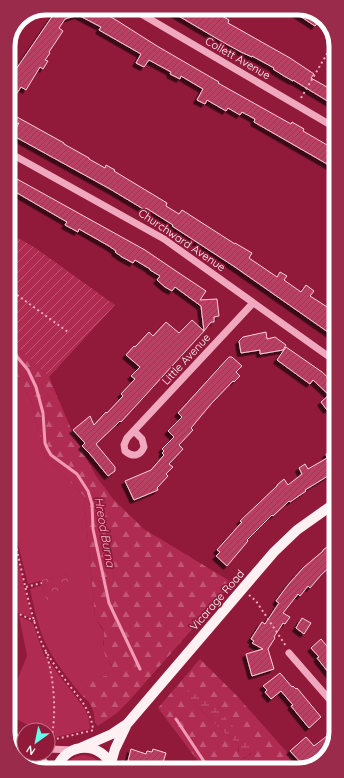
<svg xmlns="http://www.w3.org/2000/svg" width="344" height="778" viewBox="0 0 344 778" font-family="Quicksand,sans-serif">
  <defs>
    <pattern id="forest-firs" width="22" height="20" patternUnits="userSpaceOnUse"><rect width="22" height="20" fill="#b02b52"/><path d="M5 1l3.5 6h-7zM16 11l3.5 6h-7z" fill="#c05575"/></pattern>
    <pattern id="wetland-marsh" width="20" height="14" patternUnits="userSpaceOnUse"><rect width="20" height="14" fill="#b02b52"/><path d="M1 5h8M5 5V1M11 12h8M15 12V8" fill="none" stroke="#c05575"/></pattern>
    <pattern id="park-crowns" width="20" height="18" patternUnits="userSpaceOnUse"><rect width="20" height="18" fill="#b02b52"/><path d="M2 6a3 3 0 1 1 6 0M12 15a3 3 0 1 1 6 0" fill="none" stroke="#c05575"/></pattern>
    <pattern id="garden-furrows" width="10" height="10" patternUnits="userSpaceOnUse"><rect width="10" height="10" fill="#b02b52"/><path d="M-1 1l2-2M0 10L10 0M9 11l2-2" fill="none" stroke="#c05575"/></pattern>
    <pattern id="building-hatch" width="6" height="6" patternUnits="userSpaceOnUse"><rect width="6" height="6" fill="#b94164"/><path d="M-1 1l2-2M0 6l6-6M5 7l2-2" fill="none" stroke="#7d4757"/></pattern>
    <filter id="shadow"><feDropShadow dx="-3.5" dy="3.5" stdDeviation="0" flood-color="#0009"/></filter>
  </defs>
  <rect width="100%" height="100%" fill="#91193a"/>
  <path fill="#b02b52" d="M 9,361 L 31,400 L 45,456 L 84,496 L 95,617 L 105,634 L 103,644 L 109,663 L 113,667 L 116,674 L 115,678 L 101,676 L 87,686 L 83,697 C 70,681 56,664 47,646 C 38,629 34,607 30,589 L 42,585 L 46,599 L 71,594 L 67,574 L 28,584 L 9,508 Z
    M 9,527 L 32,618 L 10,610 Z
    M 19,616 L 33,623 L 41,647 L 44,655 L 85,709 L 89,719 L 90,729 L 53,738 L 48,735 L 48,730 L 38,730 L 10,716 L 10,697 L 27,656 Z
    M 83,755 C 93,756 100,760 104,769 L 63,770 C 67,761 74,756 83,755 Z"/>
  <path fill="url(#forest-firs)" fill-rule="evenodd" d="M 9,339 L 49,377 L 74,436 L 96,476 L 114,500 L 144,529 L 233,583 L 128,702 L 117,713 L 98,726 L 95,723 C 94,713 93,703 83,697 L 87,686 L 92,678 L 106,676 L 115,678 C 117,668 108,663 105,655 C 102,647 105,640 104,633 C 104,628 97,621 95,617 L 84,496 L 45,456 L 31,400 L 9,361 Z
    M 200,659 L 237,696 L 301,768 L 204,769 L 158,708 ZM 189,699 L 217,707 L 236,731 L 251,754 L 244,759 L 238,751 L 239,746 Z"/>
  <path fill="url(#wetland-marsh)" d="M 189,688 L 193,688 L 202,693 L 217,707 L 229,722 L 250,744 L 252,751 L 247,757 L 241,758 L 239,755 L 239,746 L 189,699 L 187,693 Z"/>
  <path fill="url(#park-crowns)" d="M 67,574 L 72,594 L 46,600 L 41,580 Z"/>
  <path fill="url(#garden-furrows)" d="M 9,233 L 34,247 L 115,305 L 49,377 L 9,339 Z"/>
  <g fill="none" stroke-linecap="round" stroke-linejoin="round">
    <path stroke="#f29ab5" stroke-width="3" d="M 9,347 L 28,370 L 36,387 L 43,413 L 45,443 L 47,448 L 51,455 L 77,474 L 88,491 L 92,504 L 93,529 L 109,603 L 140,669
      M 176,719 L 209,769"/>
  </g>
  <path fill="url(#building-hatch)" stroke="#fbcedb" filter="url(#shadow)" d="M 58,8 L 96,8 L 116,20 L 157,46 L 219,82 L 218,83 L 291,124 L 292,122 L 304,129 L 303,131 L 334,149 L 334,168 L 254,122 L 255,119 L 242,112 L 240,115 L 228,108 L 226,111 L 207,100 L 205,104 L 197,100 L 203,89 L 181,76 L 180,79 L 170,74 L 171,72 L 149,60 L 144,67 L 136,63 L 141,54 L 99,30 L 101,27 L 78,15 L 65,19 L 59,28 L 63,31 L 49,52 L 50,53 L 45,60 L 48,61 L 43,69 L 40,67 L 26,90 L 21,87 L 8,107 L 8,81 Z
    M 165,8 L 212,8 L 221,13 L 220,15 L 229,20 L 228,23 L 290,58 L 314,74 L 311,78 L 334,91 L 334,105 L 293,80 L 293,81 L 284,76 L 273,69 L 274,68 L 252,56 L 252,57 L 241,52 L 221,41 Z
    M 288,8 L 300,8 L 322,17 L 315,26 Z
    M 8,112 L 64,143 L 64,144 L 89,158 L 89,159 L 105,168 L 106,165 L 115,170 L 114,171 L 167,203 L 166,206 L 179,214 L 182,210 L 235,244 L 235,243 L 252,253 L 249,258 L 277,277 L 280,272 L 287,276 L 284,280 L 301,292 L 306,285 L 314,291 L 310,296 L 335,312 L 335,337 L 235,267 L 172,226 L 173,225 L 146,208 L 145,210 L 110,189 L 12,135 L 19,123 L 8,126 Z
    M 8,174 L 145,250 L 176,271 L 206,291 L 200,300 L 217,299 L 219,316 L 214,317 L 214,322 L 211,322 L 204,331 L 201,306 L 175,287 L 172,291 L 165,287 L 157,280 L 160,276 L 150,270 L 150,269 L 135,260 L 133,263 L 122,257 L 115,252 L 116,251 L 109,246 L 79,229 L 78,232 L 65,225 L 67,222 L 12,190 L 8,188 Z
    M 192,320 L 204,331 L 121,422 L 120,421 L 96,444 L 115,467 L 115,471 L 108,476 L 90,454 L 82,446 L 85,443 L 73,430 L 90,416 L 94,425 L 106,412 L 107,413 L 123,396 L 121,394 L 135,379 L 131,376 L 140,367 L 126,355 L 134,346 L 135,347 L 149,332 L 153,336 L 166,322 L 179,333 Z
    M 266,332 L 267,339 L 275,337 L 286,345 L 283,350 L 260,354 L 260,350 L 241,353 L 239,341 L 243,337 Z
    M 286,347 L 322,372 L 335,384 L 335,418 L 329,408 L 327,410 L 321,402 L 329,395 L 313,380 L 310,384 L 277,360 Z
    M 229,357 L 232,357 L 242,366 L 236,372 L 240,376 L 234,382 L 233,381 L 211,404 L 191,428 L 193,430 L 179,445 L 183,449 L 169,464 L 173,467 L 166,474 L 168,476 L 157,488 L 158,490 L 134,500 L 125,481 L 151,470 L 164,455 L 162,453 L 164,451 L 162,449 L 174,437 L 168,431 L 182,417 L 178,413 Z
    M 335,449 L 335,476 L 333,473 L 323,479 L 305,490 L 306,491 L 290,502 L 289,501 L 273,516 L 272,515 L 247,540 L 248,541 L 227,566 L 216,556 L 220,552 L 217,550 L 242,522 L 240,521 L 277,486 L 277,485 L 284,479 L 288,485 L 302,474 L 299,468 L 305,464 L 308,469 L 327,458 L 326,454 Z
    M 335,541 L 335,562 L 321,575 L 310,588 L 308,586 L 300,596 L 298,594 L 283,613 L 290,617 L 285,624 L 283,623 L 274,637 L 275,638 L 268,649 L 274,669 L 252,676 L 246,654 L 263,649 L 252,643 L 254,641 L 251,639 L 262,622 L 265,624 L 279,603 L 276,601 L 288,585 L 303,568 L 323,551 L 323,550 Z
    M 302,618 L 311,623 L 304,634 L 296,628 Z
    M 321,639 L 332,652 L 336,648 L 336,682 L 317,658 L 319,657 L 311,648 Z
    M 280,673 L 292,687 L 293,686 L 296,689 L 297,688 L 321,717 L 309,728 L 291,706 L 293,705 L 281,691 L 271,699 L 265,692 L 267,690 L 263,686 Z
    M 336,729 L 328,755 L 327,756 L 326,754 L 319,760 L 315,755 L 304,766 L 290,751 L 306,737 L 314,746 Z
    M 131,749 L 146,754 L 147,751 L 152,752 L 153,749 L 166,753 L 161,769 L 155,769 L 128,761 Z"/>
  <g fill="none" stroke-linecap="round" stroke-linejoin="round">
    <path stroke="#efa8bd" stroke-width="2" stroke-dasharray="2 3" stroke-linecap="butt" d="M 301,98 L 331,47
      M 9,289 L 68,332
      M 9,520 C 21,560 26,602 41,641 C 47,656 59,671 69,685 C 81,700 90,709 93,729
      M 26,587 L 42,583
      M 249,595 L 256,601 L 286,646
      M 10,612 L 19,614 L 35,621
      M 46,652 C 54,679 57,713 51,740
      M 52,740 L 94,730
      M 122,761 L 132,769"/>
    <path stroke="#efa8bd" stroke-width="7" d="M 131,8 L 334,127
      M 8,152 L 164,239 L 335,361
      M 134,431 L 142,439 L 144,447 C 140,457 132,457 125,451 L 124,445 L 127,438 L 253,303
      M 289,653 L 336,707
      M 10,735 L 24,742
      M 48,749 L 74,750
      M 39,754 L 50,770"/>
    <path stroke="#fff0f3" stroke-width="10" d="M 80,748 L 112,734 L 127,724 L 274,552 L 297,530 L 335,503
      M 111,763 L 115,749 L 126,726
      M 56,770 C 66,740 103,741 113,769"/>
  </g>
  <g text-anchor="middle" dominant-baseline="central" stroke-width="3.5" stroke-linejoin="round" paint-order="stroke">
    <g font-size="11" fill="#fff" stroke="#91193a">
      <text transform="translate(238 58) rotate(30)">Collett Avenue</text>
      <text transform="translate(182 240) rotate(34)">Churchward Avenue</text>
      <text transform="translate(186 359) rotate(-47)">Little Avenue</text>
      <text transform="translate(217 600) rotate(-49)">Vicarage Road</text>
    </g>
    <g font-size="12" font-style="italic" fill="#f6b4c8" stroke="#91193a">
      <text transform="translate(105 532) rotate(80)">Hreod Burna</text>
    </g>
  </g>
  <path d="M0 0H344V778H0ZM46 15H298A31 31 0 0 1 329 46V732A31 31 0 0 1 298 763H46A31 31 0 0 1 15 732V46A31 31 0 0 1 46 15Z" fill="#9a2b4a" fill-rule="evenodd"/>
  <path fill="none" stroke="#fff" stroke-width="5" d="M46 15H298A31 31 0 0 1 329 46V732A31 31 0 0 1 298 763H46A31 31 0 0 1 15 732V46A31 31 0 0 1 46 15Z"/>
  <g transform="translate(36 742) rotate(213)"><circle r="19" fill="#91193a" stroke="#bd7589"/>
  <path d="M0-3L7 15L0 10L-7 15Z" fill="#66ffeb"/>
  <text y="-6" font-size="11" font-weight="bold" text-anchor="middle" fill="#ffffff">N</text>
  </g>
</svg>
